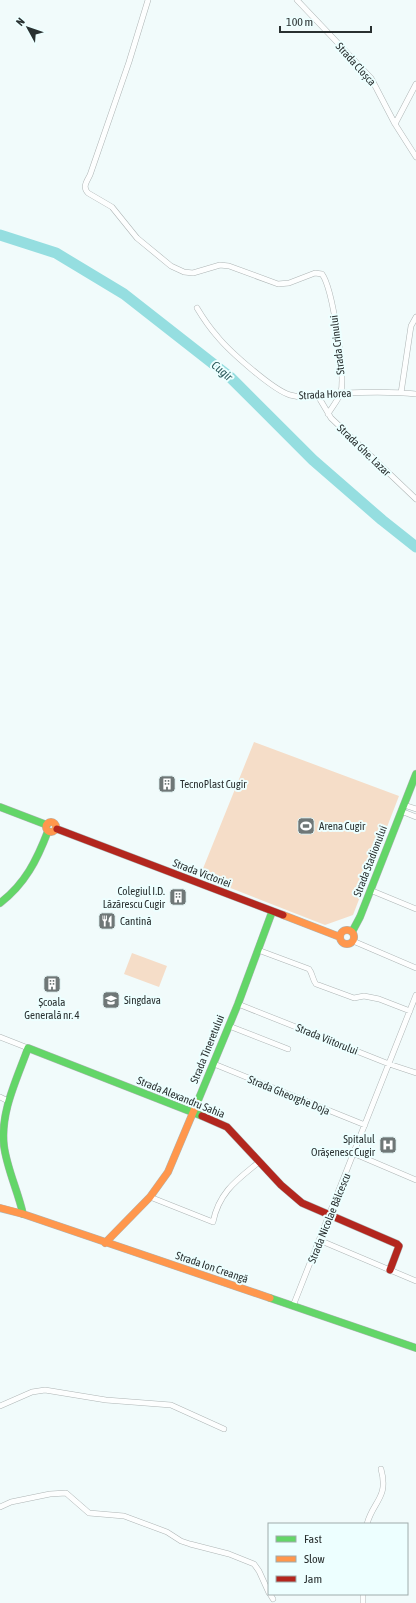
<svg xmlns="http://www.w3.org/2000/svg" width="416" height="1603" viewBox="0 0 416 1603" font-family="'Asap Condensed',sans-serif">
  <rect width="100%" height="100%" fill="#f1fbfb"/>
  <path fill="#f5ddc8" d="M 254,742 L 399,796 L 353,915 L 325,925 L 200,876 Z
    M 132,953 L 167,966 L 159,987 L 124,974 Z"/>
  <g fill="none" stroke-linecap="round" stroke-linejoin="round">
    <path stroke="#95dee0" stroke-width="11" d="M 0,235 L 56,253 L 124,294 L 230,377 L 313,460 L 382,520 L 416,547"/>
    <defs>
      <path id="street" d="M 148,0 L 129,62 L 90,175 C 87,181 82,187 88,193 L 112,207 L 137,238 L 171,266 L 184,272 L 193,273 L 220,265 L 229,266 L 278,284 L 289,283 L 315,273 L 322,274 C 333,289 345,374 341,392 C 339,399 332,407 328,414
        M 297,0 L 371,78 L 395,124 L 416,157
        M 395,124 L 416,84
        M 197,308 C 203,318 209,327 217,336 C 229,351 273,390 290,395 C 307,400 326,394 342,393 C 367,392 391,391 416,394
        M 401,393 L 411,326 L 416,317
        M 318,396 L 331,418 L 416,499
        M 404,805 L 416,809
        M 401,811 L 416,817
        M 370,890 L 416,909
        M 353,941 L 416,968
        M 258,950 L 309,969 C 313,974 312,979 316,984 L 354,998 L 364,996 L 379,999 L 410,1011
        M 238,1004 L 389,1064 L 416,1073
        M 229,1026 L 288,1049
        M 0,1037 L 28,1048
        M 214,1064 L 365,1125
        M 0,1097 L 8,1101
        M 355,1154 L 416,1180
        M 150,1197 L 213,1222 C 219,1192 237,1180 259,1162
        M 319,1240 L 416,1281
        M 293,1306 L 416,995
        M 0,1406 L 32,1392 L 45,1390 L 106,1400 L 171,1405 L 224,1429
        M 0,1507 L 11,1502 L 50,1494 L 66,1493 L 89,1513 L 124,1516 L 167,1532 L 181,1541 L 190,1544 L 229,1554 L 254,1564 L 259,1571 L 269,1593
        M 367,1524 C 373,1501 389,1498 381,1469
        M 270,1594 L 273,1599
        M 363,1603 L 363,1594"/>
      <path id="fast" d="M 0,807 L 47,825
        M 0,903 C 25,884 37,860 48,831
        M 352,932 L 360,917 L 416,774
        M 197,1103 L 238,1004 L 272,912
        M 23,1214 C 18,1191 7,1169 4,1146 C 0,1112 17,1079 28,1048 L 202,1116
        M 270,1298 L 416,1348"/>
      <path id="slow" d="M46 827a5 5 0 1 1 10 0a5 5 0 1 1-10 0Z
        M 283,915 L 340,937
        M340 937a7 7 0 1 1 14 0a7 7 0 1 1-14 0Z
        M 0,1208 L 23,1214 L 270,1298
        M 105,1243 L 150,1197 L 168,1172 L 197,1103"/>
      <path id="jam" d="M 57,829 L 283,915
        M 202,1116 L 227,1127 L 281,1185 L 302,1203 L 397,1244 L 399,1246 L 390,1270"/>
    </defs>
    <use href="#street" stroke="#aeb5b5" stroke-width="6"/>
    <use href="#fast" stroke="#aeb5b5" stroke-width="8"/>
    <use href="#slow" stroke="#aeb5b5" stroke-width="8"/>
    <use href="#jam" stroke="#aeb5b5" stroke-width="8"/>
    <use href="#street" stroke="#fdfefe" stroke-width="5"/>
    <use href="#fast" stroke="#63d668" stroke-width="7"/>
    <use href="#slow" stroke="#ff974d" stroke-width="7"/>
    <use href="#jam" stroke="#b3261e" stroke-width="7"/>
  </g>
  <defs>
    <symbol id="building-square" viewBox="-11 -11 22 22"><rect x="-9" y="-9" width="18" height="18" rx="4" fill="#6f7777" stroke="#edffff"/><path d="M-4-6H4V6H1V3H-1V6H-4ZM-2.5-4.3h1.7v1.8h-1.7ZM.8-4.3h1.7v1.8H.8ZM-2.5-1h1.7V.8h-1.7ZM.8-1h1.7V.8H.8Z" fill="#fff"/></symbol>
    <symbol id="stadium-square" viewBox="-11 -11 22 22"><rect x="-9" y="-9" width="18" height="18" rx="4" fill="#6f7777" stroke="#edffff"/><path d="M0-5a6.5 5 0 1 0 0 10a6.5 5 0 1 0 0-10ZM-3.5-1.8h7v3.6h-7Z" fill="#fff"/></symbol>
    <symbol id="restaurant-square" viewBox="-11 -11 22 22"><rect x="-9" y="-9" width="18" height="18" rx="4" fill="#6f7777" stroke="#edffff"/><path d="M-5-6h1v4h1v-4h1v4h1v-4h1v5L-1.5 .5V6h-2V.5L-5-1ZM5-6V6H3V1.5H1.5Q1.5-4 5-6Z" fill="#fff"/></symbol>
    <symbol id="school-square" viewBox="-11 -11 22 22"><rect x="-9" y="-9" width="18" height="18" rx="4" fill="#6f7777" stroke="#edffff"/><path d="M0-5L7-2L0 1L-7-2ZM-4 1L0 2.5L4 1V4Q0 6-4 4Z" fill="#fff"/></symbol>
    <symbol id="hospital-square" viewBox="-11 -11 22 22"><rect x="-9" y="-9" width="18" height="18" rx="4" fill="#6f7777" stroke="#edffff"/><path d="M-5-5h3v3.5h4V-5h3V5h-3V1.5h-4V5h-3Z" fill="#fff"/></symbol>
  </defs>
  <g fill-rule="evenodd">
    <use href="#building-square" x="157" y="774" width="20" height="20"/>
    <use href="#stadium-square" x="296" y="816" width="20" height="20"/>
    <use href="#building-square" x="168" y="887" width="20" height="20"/>
    <use href="#restaurant-square" x="97" y="911" width="20" height="20"/>
    <use href="#building-square" x="42" y="974" width="20" height="20"/>
    <use href="#school-square" x="101" y="990" width="20" height="20"/>
    <use href="#hospital-square" x="378" y="1135" width="20" height="20"/>
  </g>
  <g text-anchor="middle" dominant-baseline="central" stroke-width="4" stroke-linejoin="round" paint-order="stroke">
    <g font-size="11" fill="#293030" stroke="#edffff">
      <text transform="translate(356 64) rotate(48)">Strada Cloșca</text>
      <text transform="translate(337 345) rotate(-97)">Strada Crinului</text>
      <text transform="translate(325 394) rotate(-3)">Strada Horea</text>
      <text transform="translate(364 450) rotate(44)">Strada Ghe. Lazar</text>
      <text transform="translate(370 861) rotate(-69)">Strada Stadionului</text>
      <text transform="translate(202 873) rotate(21)">Strada Victoriei</text>
      <text transform="translate(327 1039) rotate(22)">Strada Viitorului</text>
      <text transform="translate(207 1049) rotate(-68)">Strada Tineretului</text>
      <text transform="translate(289 1095) rotate(22)">Strada Gheorghe Doja</text>
      <text transform="translate(181 1097) rotate(22)">Strada Alexandru Sahia</text>
      <text transform="translate(329 1218) rotate(-68)">Strada Nicolae Bălcescu</text>
      <text transform="translate(212 1267) rotate(19)">Strada Ion Creangă</text>
    </g>
    <g font-size="11" fill="#293030" stroke="#edffff" text-anchor="start">
      <text x="180" y="784">TecnoPlast Cugir</text>
      <text x="319" y="826">Arena Cugir</text>
      <text x="165" y="891" text-anchor="end">Colegiul I.D.<tspan x="165" dy="13">Lăzărescu Cugir</tspan></text>
      <text x="120" y="921">Cantină</text>
      <text x="124" y="1000">Singdava</text>
      <text x="52" y="1002" text-anchor="middle">Școala<tspan x="52" dy="13">Generală nr. 4</tspan></text>
      <text x="375" y="1139" text-anchor="end">Spitalul<tspan x="375" dy="13">Orășenesc Cugir</tspan></text>
    </g>
    <g font-size="12" font-style="italic" fill="#2b595a" stroke="#edffff">
      <text transform="translate(222 371) rotate(40)">Cugir</text>
    </g>
  </g>
  <rect x="268" y="1523" width="140" height="72" fill="#edffff" stroke="#9facac"/>
  <rect x="276" y="1536" width="20" height="6" fill="#63d668" stroke="#9facac"/>
  <text x="304" y="1543" font-size="12" fill="#293030">Fast</text>
  <rect x="276" y="1556" width="20" height="6" fill="#ff974d" stroke="#9facac"/>
  <text x="304" y="1563" font-size="12" fill="#293030">Slow</text>
  <rect x="276" y="1576" width="20" height="6" fill="#b3261e" stroke="#9facac"/>
  <text x="304" y="1583" font-size="12" fill="#293030">Jam</text>
  <g transform="translate(28 28) rotate(310)" stroke="#edffff" stroke-width="3" paint-order="stroke">
  <path d="M0-3L7 15L0 10L-7 15Z" fill="#293030"/>
  <text y="-6" font-size="11" font-weight="bold" text-anchor="middle" fill="#293030">N</text>
  </g>
  <path d="M280 26v6h91v-6" fill="none" stroke="#293030" stroke-width="2"/>
  <text x="286" y="26" font-size="12" fill="#293030" stroke="#edffff" stroke-width="3" paint-order="stroke">100 m</text>
</svg>
